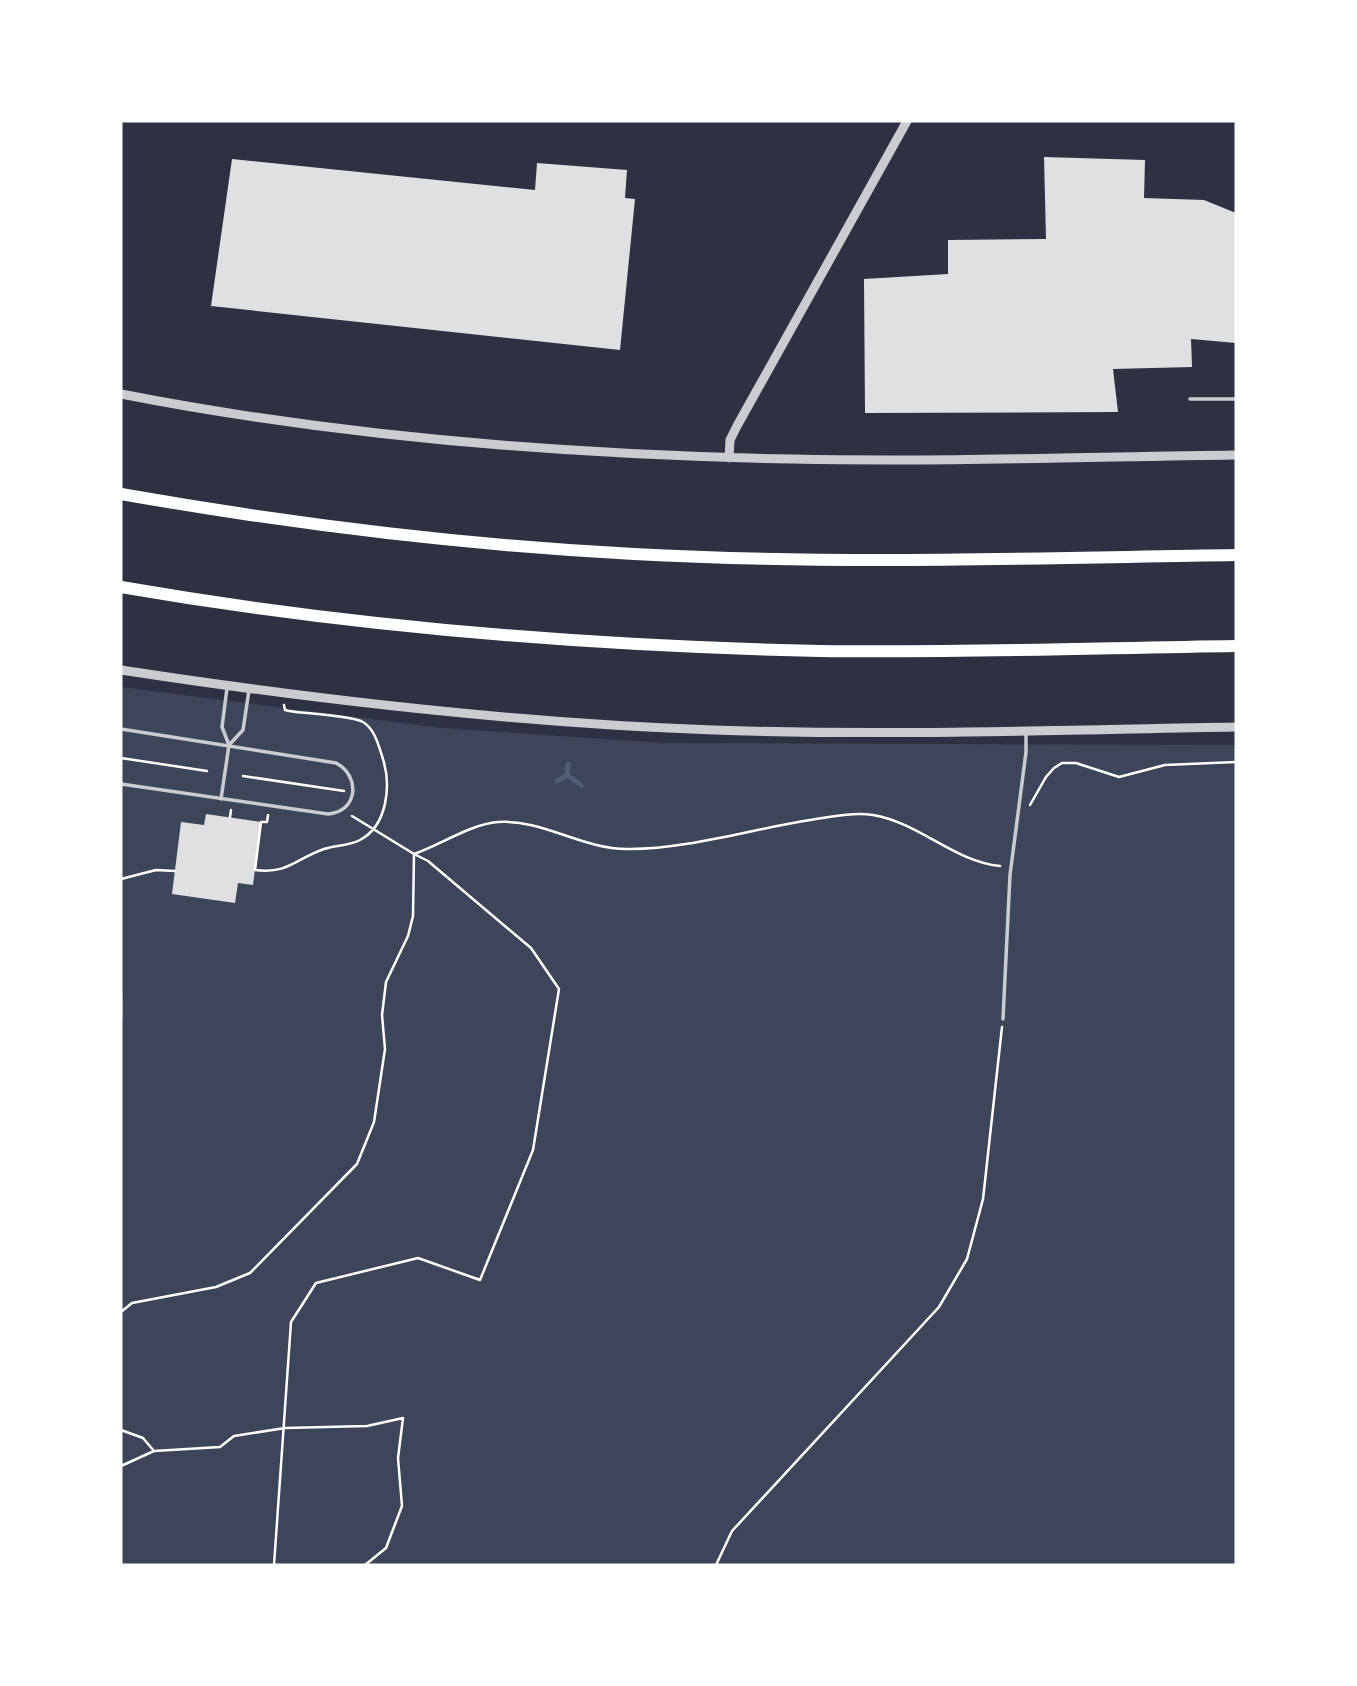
<svg xmlns="http://www.w3.org/2000/svg" width="1357" height="1686" font-family="Poppins,sans-serif">
<style>
.green{fill:#3c4559}
.lines{fill:none;stroke-linecap:round;stroke-linejoin:round}
.stream{stroke:#4f5d75;stroke-width:5}
.building{fill:#e0e0e3}
.path{stroke:#fff;stroke-width:2.5}
.service{stroke:#caccd0;stroke-width:3.5}
.tertiary{stroke:#caccd0;stroke-width:9}
.motorway{stroke:#fff;stroke-width:12}
</style>
<rect width="100%" height="100%" fill="#2d3142"/>
<path class="green" d="M121,687L442,728L664,743L1236,745V1565H121Z"/>
<g class="lines">
<path class="stream" d="M567,775L568,764
M557,781L567,775L581,785"/>
</g>
<path class="building" d="M1044,157L1145,160L1144,198L1204,200L1236,213V343L1191,339L1192,367L1113,369L1118,412L865,413L864,279L948,274V240L1046,239Z
M232,159L535,190L537,163L627,170L625,198L635,199L620,350L211,306Z
M206,814L261,822L253,885L238,883L235,903L172,894L181,822L204,825Z"/>
<g class="lines">
<path class="path" d="M121,758L207,771
M243,776L344,791
M1030,805L1046,777L1054,768L1062,763H1076L1119,777L1165,765L1236,762
M268,815L267,822H261L255,870C289,874 295,859 324,849C336,845 349,846 360,840C388,825 391,785 383,759C379,747 375,729 363,722C349,715 307,714 289,711L285,710L284,705
M352,816L414,854C440,845 471,824 498,822C542,819 582,849 627,849C683,850 753,829 810,820C830,817 852,812 873,815C920,823 953,861 1000,866
M230,817L231,810
M121,879L156,870L175,871
M121,996V1018
M121,1312L132,1303L216,1287L250,1273L357,1164L374,1122L385,1049L382,1015L386,982L408,936L413,916L414,854L428,861L531,948L559,989L533,1150L480,1280L418,1258L316,1283L291,1322L274,1565
M121,1430L143,1438L154,1451
M121,1466L154,1451L220,1447L234,1436L285,1428L367,1426L403,1418L398,1458L402,1506L386,1548L365,1565
M716,1565L732,1531L939,1307L967,1259L983,1199L1002,1027"/>
<path class="service" d="M1190,399H1236
M121,729L336,763C361,776 358,812 328,814L121,784
M229,745L243,730L249,690
M221,799L229,745L222,727L227,688
M1003,1019L1010,875L1026,752V732"/>
<path class="tertiary" d="M121,394C341,437 567,455 792,459C940,462 1088,457 1236,455
M729,458L730,440L737,426L907,121
M121,670C317,700 514,723 713,730C887,736 1062,730 1236,727"/>
<path class="motorway" d="M121,494C291,524 462,545 634,554C835,565 1036,558 1236,555
M121,587C352,627 586,646 820,651C959,653 1098,648 1236,646"/>
</g>
<rect width="1357" height="1686" fill="none" stroke="#ffffff" stroke-width="245"/>
</svg>
